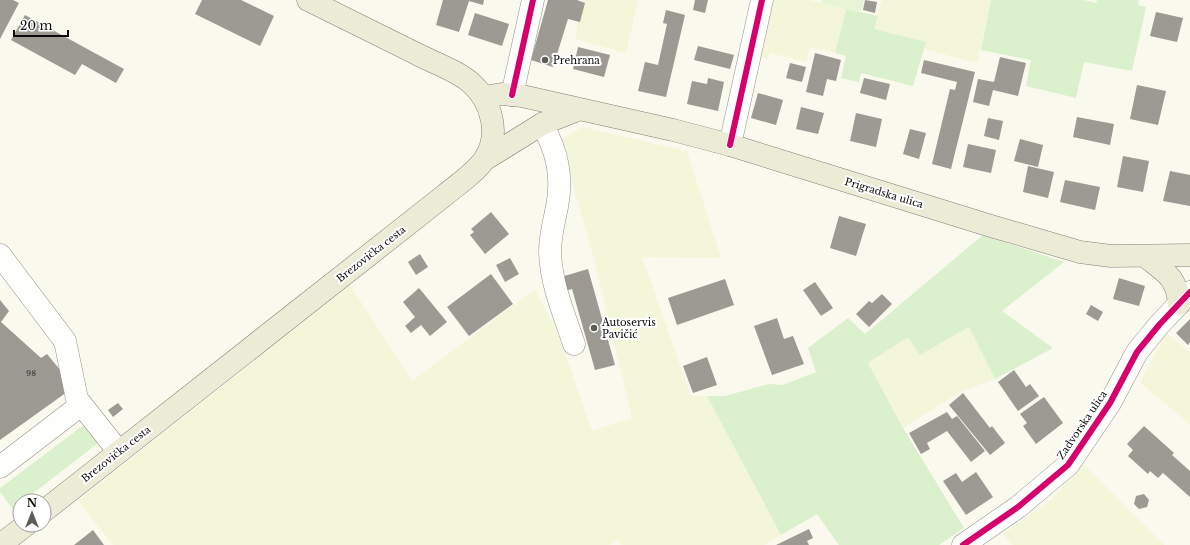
<svg xmlns="http://www.w3.org/2000/svg" width="1190" height="545" font-family="'Libre Baskerville',serif">
<style>
.farmland{fill:#f4f6d9}
.green{fill:#dbf0cc}
.pitch{fill:#e7f4d6}
.building{fill:#9c9a93}
.lines{fill:none;stroke-linecap:round;stroke-linejoin:round}
.minor-casing{stroke:#92928c;stroke-width:23}
.major-casing{stroke:#7f7f7a;stroke-width:23}
.minor{stroke:#fefefc;stroke-width:22}
.major{stroke:#ebebd6;stroke-width:22}
.cycleway-casing{stroke:#fff;stroke-width:8}
.cycleway{stroke:#d6006c;stroke-width:6}
.poi-dot{fill:#5e5e59;stroke:#fff;stroke-width:1.5}
.labels{text-anchor:middle;dominant-baseline:central;stroke-width:4;stroke-linejoin:round;paint-order:stroke}
.number-label{font-size:8px;fill:#2e2e2c}
.poi-label{font-size:10px;fill:#0a0a0a;stroke:#fff;text-anchor:start}
.street-label{font-size:10px;fill:#0a0a0a;stroke:#fff}
</style>
<rect width="100%" height="100%" fill="#f9f9ed"/>
<path class="farmland" d="M582,0H638L626,53L575,39Z
M766,0H809L846,9L835,53L810,47L806,62L770,53L768,59L752,55Z
M882,0H991L977,63L924,49L925,43L874,29Z
M583,127L687,151L721,258L642,257L691,396H707L781,535L764,545H622L618,540L610,545H113L78,501L350,285L412,381L535,289L559,336L592,431L632,418L592,251L560,140Z
M969,327L995,379L960,392L903,428L868,363L908,337L920,355Z
M1166,333L1190,352V425L1140,382Z
M1083,464L1164,545H1013L1003,534L1051,500Z"/>
<path class="green" d="M991,0H1084L1096,3L1097,0H1139L1138,5L1146,7L1132,71L1084,62L1076,98L1026,86L1031,60L981,50Z
M846,9L878,16L874,29L926,42L913,86L861,73L859,82L841,78L846,56L835,53Z
M983,235L1064,262L1002,311L1053,348L995,379L969,327L920,355L908,337L868,363L903,428L964,528L939,545H839L817,514L781,535L707,396H725L769,384L783,385L816,372L808,348L848,318L865,334Z
M85,424L98,440L97,444L23,501H20V504L13,509L0,492V488Z"/>
<path class="pitch" d="M822,0H864L860,13L821,3Z"/>
<path class="building" d="M0,0H13L19,3L0,39Z
M202,0H241L274,16L260,46L195,14Z
M443,0H484L483,5L469,1L459,32L436,25Z
M548,0H577L585,3L580,22L568,19L553,67L531,60Z
M695,0H708L705,13L693,10Z
M865,0L877,2L875,13L863,10Z
M666,10L685,15L666,97L638,91L645,62L658,65L667,24L663,23Z
M1156,12L1183,18L1177,42L1150,36Z
M475,13L509,24L502,46L468,35Z
M25,15L124,69L116,83L82,64L75,75L11,40Z
M698,46L734,55L730,69L694,60Z
M578,47L610,55L604,77L573,69Z
M815,53L841,60L836,81L827,79L823,96L806,92Z
M1000,57L1026,63L1018,96L993,90L989,106L973,102L978,79L994,82Z
M924,60L975,72L951,169L932,164L950,89L955,90L957,82L921,73Z
M790,63L806,67L802,82L786,78Z
M708,78L724,82L718,111L687,104L692,81L707,84Z
M864,78L890,84L886,100L860,93Z
M1137,85L1166,91L1158,125L1130,119Z
M758,93L783,100L776,125L751,118Z
M801,107L824,113L818,134L796,129Z
M856,113L882,119L876,147L850,141Z
M1077,117L1114,124L1110,145L1073,137Z
M988,118L1003,121L999,140L984,136Z
M910,129L926,133L919,159L903,154Z
M1020,139L1043,145L1038,167L1014,161Z
M968,144L996,150L991,173L963,167Z
M1123,156L1149,161L1143,192L1117,187Z
M1028,166L1054,172L1048,198L1023,192Z
M1170,171L1190,175V206L1163,201Z
M1065,180L1100,187L1095,210L1060,202Z
M491,212L509,234L485,254L470,235L474,232L471,229Z
M839,216L866,224L856,256L830,248Z
M420,254L428,267L416,275L408,262Z
M510,258L519,274L505,282L496,265Z
M588,269L615,365L595,370L572,289L565,291L561,277Z
M491,274L513,304L469,336L447,307Z
M1119,278L1145,286L1139,306L1113,299Z
M725,279L734,305L677,325L668,298Z
M815,282L833,308L821,316L803,290Z
M419,288L447,322L430,336L421,325L411,333L405,326L415,317L403,302Z
M882,294L892,304L869,327L856,314L869,301L872,303Z
M0,300L9,311L1,322L41,358L47,354L74,387L0,440Z
M1091,305L1103,312L1098,321L1086,314Z
M777,318L784,339L793,336L804,364L772,375L754,326Z
M1190,319V342L1188,345L1176,333Z
M707,357L717,385L693,393L683,366Z
M1014,370L1026,387L1030,384L1039,396L1018,411L998,382Z
M963,393L990,428L992,426L1005,443L990,455L949,405Z
M1044,397L1063,423L1036,444L1023,426L1027,423L1020,414Z
M118,403L123,409L113,417L108,410Z
M947,412L952,419L957,416L985,451L971,462L947,431L927,443L930,449L921,454L909,433Z
M1144,426L1174,453L1172,455L1190,471V497L1163,473L1158,478L1150,471L1148,474L1128,456L1133,450L1127,444Z
M976,472L993,497L966,515L943,481L956,473L962,482Z
M1144,494L1149,500L1147,507L1139,509L1134,504L1136,496Z
M809,529L813,538L807,541L809,545H776Z
M93,530L104,545H74Z"/>
<g class="lines">
<defs>
<path id="minor" d="M512,95L533,0
M542,124C557,151 563,176 557,207C554,222 550,236 550,252C551,284 564,314 574,344
M730,145L762,0
M0,255L65,341L77,399L119,452
M0,467L81,405
M963,545L1018,507L1068,465L1110,403L1137,352L1159,325L1190,292"/>
<path id="major" d="M483,97L502,94L522,96L673,130L730,145L991,226L1080,252L1111,256L1190,255
M484,160L542,124L580,109
M1146,257C1165,272 1177,277 1179,304
M44,511L445,195C458,184 474,174 484,160C501,135 492,102 471,83C456,70 434,63 417,54C381,36 344,18 308,0
M0,545L26,525"/>
</defs>
<use href="#minor" class="minor-casing"/>
<use href="#major" class="major-casing"/>
<use href="#minor" class="minor"/>
<use href="#major" class="major"/>
<defs>
<path id="cycleway" d="M512,95L533,0
M730,145L762,0
M963,545L1018,507L1068,465L1110,403L1137,352L1159,325L1190,292"/>
</defs>
<use href="#cycleway" class="cycleway-casing"/>
<use href="#cycleway" class="cycleway"/>
</g>
<g class="poi-dot">
<circle cx="545" cy="60" r="4"/>
<circle cx="594" cy="328" r="4"/>
</g>
<g class="labels">
<g class="number-label">
<text x="31" y="373">98</text>
</g>
<g class="poi-label">
<text x="553" y="60">Prehrana</text>
<text x="602" y="322">Autoservis<tspan x="602" dy="12">Pavičić</tspan></text>
</g>
<g class="street-label">
<text transform="translate(884 193) rotate(17)">Prigradska ulica</text>
<text transform="translate(371 254) rotate(-38)">Brezovička cesta</text>
<text transform="translate(1082 425) rotate(-56)">Zadvorska ulica</text>
<text transform="translate(116 454) rotate(-38)">Brezovička cesta</text>
</g>
</g>
<g transform="translate(32 513)"><circle r="19" fill="#ffffff" stroke="#9d9d9d"/>
<path d="M0-3L7 15L0 10L-7 15Z" fill="#5e5e59"/>
<text y="-6" font-size="11" font-weight="bold" text-anchor="middle" fill="#0a0a0a">N</text>
</g>
<path d="M14 30v6h54v-6" fill="none" stroke="#0a0a0a" stroke-width="2"/>
<text x="20" y="30" font-size="12" fill="#0a0a0a" stroke="#ffffff" stroke-width="3" paint-order="stroke">20 m</text>
</svg>
